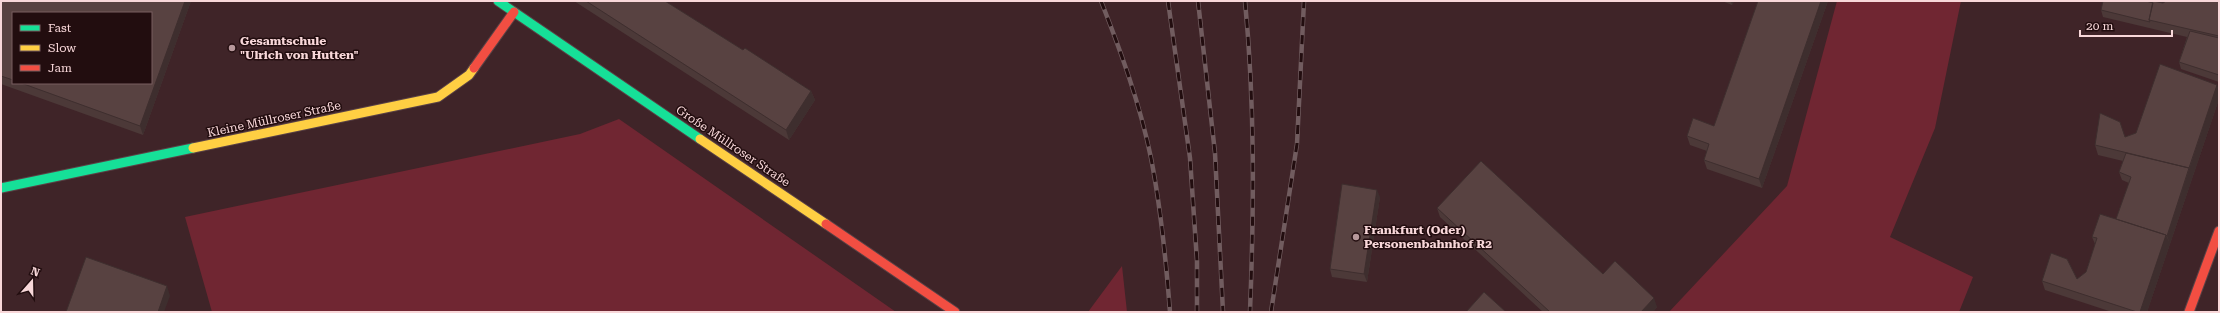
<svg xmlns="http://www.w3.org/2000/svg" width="2220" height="313" font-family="'Roboto Serif',serif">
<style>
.green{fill:#702632}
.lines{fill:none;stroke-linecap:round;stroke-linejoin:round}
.fast-casing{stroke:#5a4246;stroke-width:11}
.slow-casing{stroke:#5a4246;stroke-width:11}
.jam-casing{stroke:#5a4246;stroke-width:11}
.fast{stroke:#16e098;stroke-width:9}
.slow{stroke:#ffcf43;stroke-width:9}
.jam{stroke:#f24e42;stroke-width:9}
.rail-casing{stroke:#715c5f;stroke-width:4.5}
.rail{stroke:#220d0f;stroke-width:3;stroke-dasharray:9;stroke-linecap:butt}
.wall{fill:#4c3938;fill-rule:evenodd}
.shaded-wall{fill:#3e2e2e}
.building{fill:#584241;stroke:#3e2e2e}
.poi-dot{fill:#b7989b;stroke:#220d0f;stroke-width:1.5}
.labels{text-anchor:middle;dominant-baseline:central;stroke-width:3;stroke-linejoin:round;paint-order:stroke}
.poi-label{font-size:12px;font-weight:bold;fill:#f8d7d9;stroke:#220d0f;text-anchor:start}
.street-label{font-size:12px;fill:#f8d7d9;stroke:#220d0f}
</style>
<rect width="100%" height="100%" fill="#3f2428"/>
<path class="green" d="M1837,1H1961L1935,128L1890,237L1973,277L1959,312H1669L1787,186Z
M619,119L896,312H212L185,217L580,134Z
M1122,266L1127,312H1088Z"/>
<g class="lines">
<defs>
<path id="fast" d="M498,1L700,139
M1,188L193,148"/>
<path id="slow" d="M700,139L826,224
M193,148L438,97L469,75L474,68"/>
<path id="jam" d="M474,68L514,12
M826,224L955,312
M2189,312L2219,231"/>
</defs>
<use href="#fast" class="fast-casing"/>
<use href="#slow" class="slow-casing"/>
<use href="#jam" class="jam-casing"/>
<use href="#fast" class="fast"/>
<use href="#slow" class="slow"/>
<use href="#jam" class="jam"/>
<defs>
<path id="rail" d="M1101,1C1121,52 1140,104 1151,158C1161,209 1166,260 1170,312
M1168,1L1190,158L1197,261V312
M1198,1L1215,153L1223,312
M1245,1C1255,105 1254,208 1250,312
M1271,312L1297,144L1304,1"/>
</defs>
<use href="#rail" class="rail-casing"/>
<use href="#rail" class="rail"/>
</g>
<path class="wall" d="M1,1H191L143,135L1,84ZM13,13L151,83H13Z
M574,1H665L743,50L811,91L815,100L789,140Z
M1722,1H1734L1732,5Z
M1758,1H1828L1762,188L1707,169L1704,160L1707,151L1690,145L1687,136L1714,126Z
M2219,1V82L2181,69L2179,62L2187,37L2103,17L2101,10L2153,3H2163Z
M2219,89V99L2147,312H2112L2045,290L2042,281L2077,279L2086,272L2095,244L2092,237L2116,219L2129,183L2122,180L2119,172L2123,161L2098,155L2095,145L2125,137L2136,133Z
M1380,197L1367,282L1332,277L1330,269Z
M1437,208L1603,274L1657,307L1653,312H1543L1440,217Z"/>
<path class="shaded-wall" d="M185,1H191L143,135L140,126Z
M1731,1H1734L1732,5Z
M1821,1H1828L1762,188L1759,179Z
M2217,85L2219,89V99L2170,244L2167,236Z
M811,91L815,100L789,140L786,130Z
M1377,190L1380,197L1367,282L1364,274Z
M2166,235L2170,244L2147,312H2140Z
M167,286L170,296L164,312H158Z
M1654,298L1657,307L1653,312H1641Z"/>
<path class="building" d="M1,1H185L140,126L21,83H151V13H13V80L1,76Z
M586,1H665L743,50L745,48L811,91L786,130Z
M1758,1H1821L1759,179L1704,160L1709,144L1687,136L1693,118L1714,126Z
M2103,1H2146L2153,3L2149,20L2150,22L2101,10Z
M2153,1L2163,3L2166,1H2219V36L2149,20Z
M2190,31L2219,38V75L2179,62Z
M2160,64L2217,85L2189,168L2095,145L2100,113L2120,122L2125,137L2136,133Z
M2126,153L2189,168L2167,236L2166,235L2116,219L2131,177L2119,172Z
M1481,161L1603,274L1615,261L1654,298L1641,312H1550L1437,208Z
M1342,184L1377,190L1364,274L1330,269Z
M2100,214L2166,235L2140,312H2137L2042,281L2051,253L2067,259L2077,279L2086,272L2097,238L2092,237Z
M86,257L167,286L158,312H66Z
M1484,292L1506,312H1466Z"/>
<g class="poi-dot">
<circle cx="232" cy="48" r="4"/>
<circle cx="1356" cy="237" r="4"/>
</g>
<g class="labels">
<g class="poi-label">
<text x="240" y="41">Gesamtschule<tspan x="240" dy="14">"Ulrich von Hutten"</tspan></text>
<text x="1364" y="230">Frankfurt (Oder)<tspan x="1364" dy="14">Personenbahnhof R2</tspan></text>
</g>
<g class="street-label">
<text transform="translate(274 119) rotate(-12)">Kleine Müllroser Straße</text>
<text transform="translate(733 146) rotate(34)">Große Müllroser Straße</text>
</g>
</g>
<rect width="2220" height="313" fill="none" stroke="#f8d7d9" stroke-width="4"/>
<rect x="12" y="12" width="140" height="72" fill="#220d0f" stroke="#785e60"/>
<rect x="20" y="25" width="20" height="6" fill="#16e098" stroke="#785e60"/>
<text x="48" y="32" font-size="12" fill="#f8d7d9">Fast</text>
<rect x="20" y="45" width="20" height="6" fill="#ffcf43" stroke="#785e60"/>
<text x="48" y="52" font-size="12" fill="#f8d7d9">Slow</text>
<rect x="20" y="65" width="20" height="6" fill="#f24e42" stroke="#785e60"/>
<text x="48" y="72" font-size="12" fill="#f8d7d9">Jam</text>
<g transform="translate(32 281) rotate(20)" stroke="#220d0f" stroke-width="3" paint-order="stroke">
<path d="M0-3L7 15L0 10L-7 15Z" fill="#f8d7d9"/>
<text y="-6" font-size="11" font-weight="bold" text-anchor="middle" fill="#f8d7d9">N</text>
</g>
<path d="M2080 30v6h92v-6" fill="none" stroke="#f8d7d9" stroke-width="2"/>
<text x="2086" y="30" font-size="12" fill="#f8d7d9" stroke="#220d0f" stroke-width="3" paint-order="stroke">20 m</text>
</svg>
